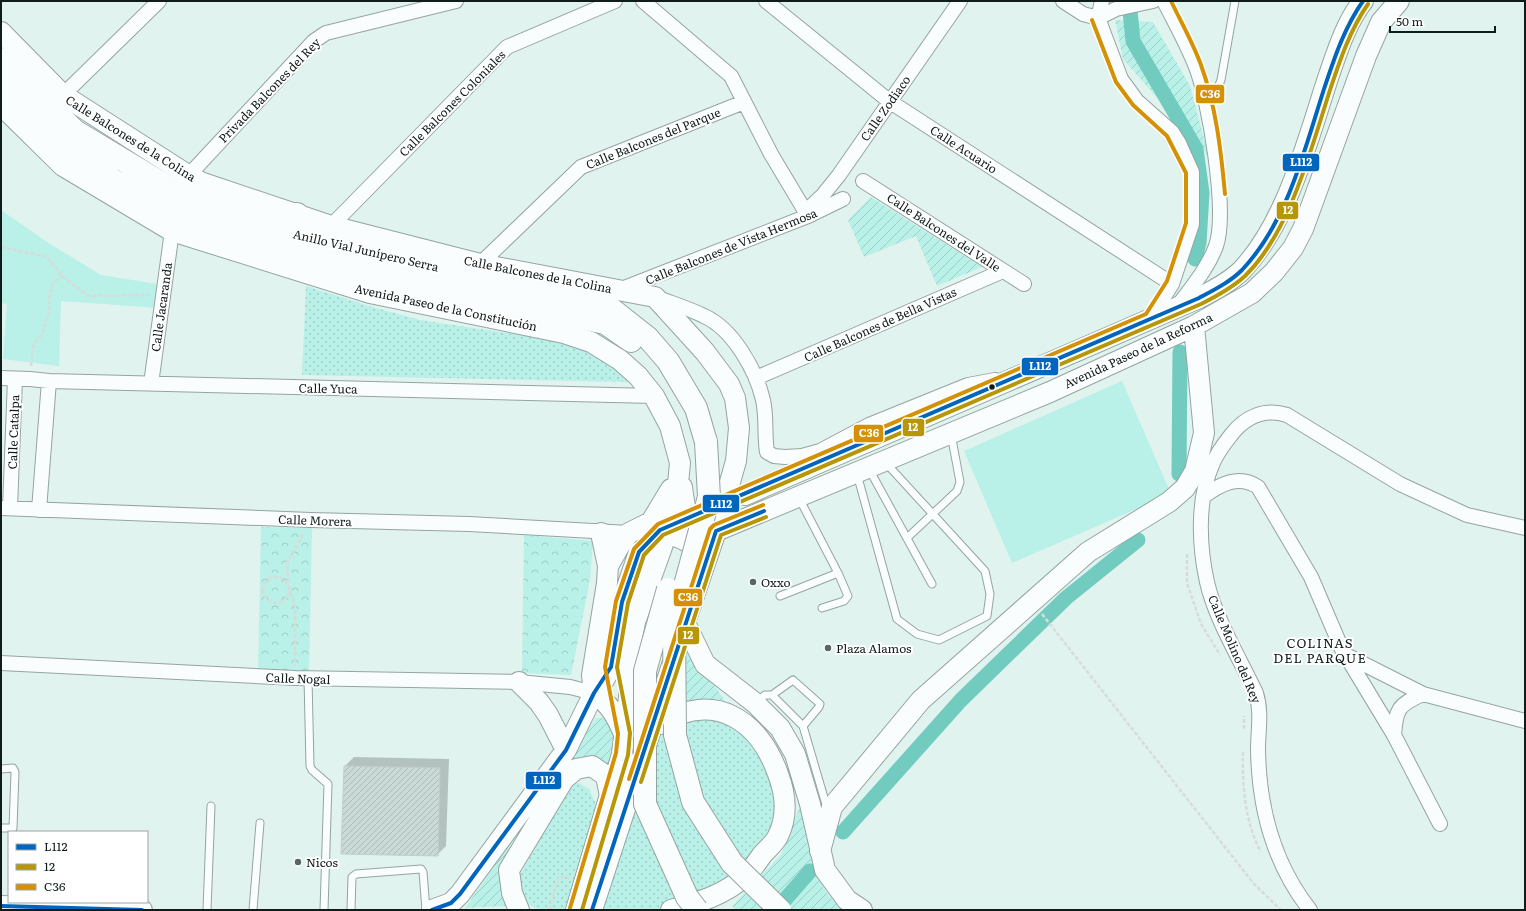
<svg xmlns="http://www.w3.org/2000/svg" width="1526" height="911" font-family="Literata,serif">
<style>
.grass{fill:url(#grass-dots)}
.forest{fill:url(#forest-crowns)}
.garden{fill:url(#garden-furrows)}
.pitch{fill:#b9f0e7}
.shadow{fill:#0003}
.lines{fill:none;stroke-linecap:round;stroke-linejoin:round}
.canal{stroke:#71cbbf;stroke-width:15}
.building{fill:url(#building-hatch);stroke:#c0cfcc}
.lane-casing{stroke:#95a4a1;stroke-width:9}
.street-casing{stroke:#95a4a1;stroke-width:16}
.secondary-casing{stroke:#95a4a1;stroke-width:22}
.highway-casing{stroke:#95a4a1;stroke-width:24}
.path{stroke:#d7dcdb;stroke-width:2.5;stroke-dasharray:4 2;stroke-linecap:butt}
.lane{stroke:#fafdfd;stroke-width:7}
.street{stroke:#fafdfd;stroke-width:14}
.secondary{stroke:#fafdfd;stroke-width:20}
.highway{stroke:#fafdfd;stroke-width:22}
.highway-bridge-casing{stroke:#95a4a1;stroke-width:24;stroke-linecap:butt}
.highway-bridge{stroke:#fafdfd;stroke-width:22}
.bus-1-casing{stroke:#fff;stroke-width:7}
.bus-2-casing{stroke:#fff;stroke-width:7}
.bus-3-casing{stroke:#fff;stroke-width:7}
.bus-1{stroke:#0065bd;stroke-width:4}
.bus-2{stroke:#b79708;stroke-width:4}
.bus-3{stroke:#d49104;stroke-width:4}
.bus-dot{fill:#0f1c1a;stroke:#fff;stroke-width:1.5}
.poi-dot{fill:#586765;stroke:#fff;stroke-width:1.5}
.labels{text-anchor:middle;dominant-baseline:central;stroke-width:4;stroke-linejoin:round;paint-order:stroke}
.street-label{font-size:12px;fill:#0f1c1a;stroke:#fff}
.poi-label{font-size:12px;fill:#0f1c1a;stroke:#fff;text-anchor:start}
.neighbourhood-label{font-size:13px;letter-spacing:1px;fill:#0f1c1a;stroke:#fff}
.line-badge{stroke:#fff;stroke-width:1.5}
.badge-label{font-size:11px;text-anchor:middle;font-weight:bold;fill:#fff}
</style>
<defs>
<pattern id="grass-dots" width="8" height="8" patternUnits="userSpaceOnUse"><rect width="8" height="8" fill="#b9f0e7"/><path d="M2 2h.1M6 6h.1" fill="none" stroke="#9ecdc6" stroke-width="1.8" stroke-linecap="round"/></pattern>
<pattern id="forest-crowns" width="20" height="18" patternUnits="userSpaceOnUse"><rect width="20" height="18" fill="#b9f0e7"/><path d="M2 6a3 3 0 1 1 6 0M12 15a3 3 0 1 1 6 0" fill="none" stroke="#9ecdc6"/></pattern>
<pattern id="garden-furrows" width="10" height="10" patternUnits="userSpaceOnUse"><rect width="10" height="10" fill="#b9f0e7"/><path d="M-1 1l2-2M0 10L10 0M9 11l2-2" fill="none" stroke="#9ecdc6"/></pattern>
<pattern id="building-hatch" width="6" height="6" patternUnits="userSpaceOnUse"><rect width="6" height="6" fill="#cadad7"/><path d="M-1 1l2-2M0 6l6-6M5 7l2-2" fill="none" stroke="#acbab8"/></pattern>
</defs>
<rect width="100%" height="100%" fill="#e0f3ef"/>
<path class="grass" d="M306,286L369,306L420,320L566,342L594,353L631,382L302,375Z
M690,710L756,733L785,811L745,876L671,910H592L652,729Z
M579,783L589,789L597,806L572,891L564,910C534,910 531,911 514,886L566,792L574,784Z"/>
<path class="forest" d="M261,527L312,528L309,673L258,672Z
M524,535L593,541L590,580L571,675L522,673Z"/>
<path class="garden" d="M1115,20L1153,22L1190,86L1209,157L1123,59Z
M871,197L982,267L937,286L916,236L864,257L848,220Z
M687,645L727,704L661,717Z
M596,718H611L618,737L612,771L575,765L506,865L508,906L465,908Z
M800,806C808,841 812,889 845,910H737L732,906L781,855Z"/>
<path class="pitch" d="M1,210L47,242L101,275L163,285L159,308L61,301L59,366L3,359L7,304L1,303Z
M1122,381L1171,494L1012,563L964,451Z"/>
<path class="shadow" d="M354,757L449,759L446,846L437,855L345,766Z"/>
<g class="lines">
<path class="canal" d="M1129,1L1133,41L1196,149L1202,193L1199,243L1195,259
M1179,474L1180,352
M843,832L961,700L1066,598L1138,540
M776,910L810,871"/>
</g>
<path class="building" d="M344,766L440,768L438,856L341,854Z"/>
<g class="lines">
<defs>
<path id="lane" d="M1209,109L1221,80L1235,1
M869,469L932,584
M857,474L897,619L917,634L939,640L987,616L990,594L985,571L885,462
M907,538L957,491L960,482L951,434
M780,596L838,573L799,498
M822,608L844,601L848,596L838,573
M308,678L310,766L312,770L328,784L324,910
M772,695L793,680L820,704L819,707L803,726
M756,702L765,695H772L803,726L827,808
M1,769L13,768L15,772L13,828H1
M207,910L211,806
M253,910L260,823
M351,910L352,877L356,874L421,869L423,872L426,910"/>
<path id="street" d="M643,1L731,76L771,154L808,216
M766,1L889,101L1172,284
M1063,1L1083,14L1098,18L1116,9L1153,1
M1164,1C1175,23 1187,44 1196,67C1209,100 1228,212 1216,246C1208,268 1191,288 1177,307
M1098,18L1121,79L1137,101L1172,132L1179,143L1192,172V224L1172,284L1150,319
M1098,18L1102,1
M63,95L159,1
M188,176L314,41L326,33L456,1
M863,181L1024,284
M806,211L823,195L839,175L960,1
M331,226L507,47L615,1
M480,264L581,167L744,102
M619,290L808,216L843,199
M658,298C674,304 690,309 704,316C733,329 756,370 763,400C767,417 764,434 767,452L774,456L785,457L802,456L820,451L869,425L968,385L995,380
M1,378L30,379L49,381L654,396
M756,378L1003,271
M151,384L172,231
M1203,497C1220,484 1239,474 1258,487L1311,577L1344,654L1423,694L1525,721
M1,508L311,520L469,524L629,533
M10,508L15,379
M39,510L49,381
M1345,654L1394,735L1440,824
M1,663L295,678L519,682L570,687L594,693
M1394,735C1396,709 1398,705 1423,694
M1310,910C1273,863 1259,809 1258,750C1258,730 1262,712 1256,693C1240,659 1215,618 1207,582C1199,546 1197,500 1212,465C1216,454 1224,444 1231,435C1245,417 1264,408 1287,415L1400,484L1467,515L1525,528"/>
<path id="secondary" d="M1,32L63,95L197,181L331,226L480,264L655,297L705,352L729,384L735,398L739,428L736,461L716,531L681,634
M1,105L63,166L172,231L370,293L564,333L591,342L620,360L638,376L654,396L670,426L680,463L677,494L662,547L635,622L630,648L629,697L622,754L576,910
M682,487C685,513 687,529 716,531L1050,392L1194,326L1252,293L1274,272L1293,248L1303,229L1366,56L1381,22L1399,1
M745,495L1199,298C1214,290 1230,282 1242,270C1288,221 1308,138 1329,75C1338,49 1346,23 1363,1
M601,533L608,566
M653,534C667,534 685,536 694,548L691,564
M685,623L705,664L755,703L780,728L795,754L810,804L825,870L847,900L862,910
M519,682L539,702L548,715L566,750
M660,724C714,690 759,720 778,774C786,795 788,816 778,836C775,843 767,849 762,855C757,862 752,870 745,876C725,895 697,903 671,910
M624,734C617,717 609,703 594,693L592,675L607,583L608,566L620,545L629,533L651,522L671,489
M820,851L832,807L921,700L1088,552L1169,502L1185,488L1195,471L1204,433L1194,326
M1,906L142,910
M432,910L451,903L460,894L566,750L594,693L604,680L611,667L622,602L639,552
M519,910L512,893L509,870L564,779L576,769L592,766L606,776L610,796
M592,910L672,665"/>
<path id="highway" d="M1,59L75,131L188,199L257,223L299,236L605,304L648,338L668,361L696,408L706,442
M1,84L60,142L113,180L202,224L304,259L605,323L631,341
M197,181L257,223L297,214"/>
</defs>
<use href="#lane" class="lane-casing"/>
<use href="#street" class="street-casing"/>
<use href="#secondary" class="secondary-casing"/>
<use href="#highway" class="highway-casing"/>
<path class="path" d="M1,247L47,257L63,277L89,296L151,295
M31,366L33,346L42,334L49,313V298L53,282L63,277
M1187,554V583L1201,624L1220,655
M263 590a13 13 0 1 1 26 0a13 13 0 1 1-26 0Z
M288,582L287,563L303,534
M289,587L295,607V666
M1042,614L1254,884L1281,910
M1244,729V716
M1243,752C1242,785 1245,823 1261,852
M549,910L559,877L569,878"/>
<use href="#lane" class="lane"/>
<use href="#street" class="street"/>
<use href="#secondary" class="secondary"/>
<use href="#highway" class="highway"/>
<defs>
<path id="highway-bridge" d="M706,442L709,497L674,626L675,735L693,802L732,863L780,910
M668,589L645,671V804L687,897L697,910"/>
</defs>
<use href="#highway-bridge" class="highway-bridge-casing"/>
<use href="#highway-bridge" class="highway-bridge"/>
<defs>
<path id="bus-1" d="M1,906L142,910
M432,910L451,903L460,894L566,750L594,693L611,667L622,602L639,552L660,530L1199,298C1214,290 1230,282 1242,270C1288,221 1304,151 1324,89C1334,59 1344,28 1363,1
M592,910L716,531L764,511"/>
<path id="bus-2" d="M641,782L721,535L766,517
M582,910L628,755L630,733L617,667L628,603L644,555L663,535L1201,304C1217,296 1232,288 1245,276C1290,232 1311,149 1330,90C1340,60 1350,30 1368,4"/>
<path id="bus-3" d="M1171,1C1181,22 1193,43 1201,65C1216,106 1221,151 1225,194
M629,779L710,529L714,525L763,505
M570,908L616,753L618,734L605,667L616,601L634,549L658,524L1146,314L1167,281L1186,223V173L1167,136L1133,105L1116,82L1092,20"/>
</defs>
<use href="#bus-1" class="bus-1-casing"/>
<use href="#bus-2" class="bus-2-casing"/>
<use href="#bus-3" class="bus-3-casing"/>
<use href="#bus-1" class="bus-1"/>
<use href="#bus-2" class="bus-2"/>
<use href="#bus-3" class="bus-3"/>
</g>
<circle class="bus-dot" cx="992" cy="387" r="3.5"/>
<g class="poi-dot">
<circle cx="753" cy="582" r="4"/>
<circle cx="828" cy="648" r="4"/>
<circle cx="298" cy="862" r="4"/>
</g>
<g class="labels">
<g class="street-label">
<text transform="translate(269 90) rotate(-46)">Privada Balcones del Rey</text>
<text transform="translate(452 103) rotate(-45)">Calle Balcones Coloniales</text>
<text transform="translate(885 108) rotate(-55)">Calle Zodiaco</text>
<text transform="translate(131 138) rotate(32)">Calle Balcones de la Colina</text>
<text transform="translate(653 138) rotate(-22)">Calle Balcones del Parque</text>
<text transform="translate(964 149) rotate(33)">Calle Acuario</text>
<text transform="translate(944 232) rotate(33)">Calle Balcones del Valle</text>
<text transform="translate(731 246) rotate(-22)">Calle Balcones de Vista Hermosa</text>
<text transform="translate(366 250) rotate(13)">Anillo Vial Junípero Serra</text>
<text transform="translate(538 274) rotate(11)">Calle Balcones de la Colina</text>
<text transform="translate(161 307) rotate(-82)">Calle Jacaranda</text>
<text transform="translate(446 307) rotate(12)">Avenida Paseo de la Constitución</text>
<text transform="translate(880 324) rotate(-24)">Calle Balcones de Bella Vistas</text>
<text transform="translate(1138 350) rotate(-25)">Avenida Paseo de la Reforma</text>
<text transform="translate(328 388) rotate(1)">Calle Yuca</text>
<text transform="translate(13 432) rotate(-88)">Calle Catalpa</text>
<text transform="translate(315 520) rotate(2)">Calle Morera</text>
<text transform="translate(1235 649) rotate(67)">Calle Molino del Rey</text>
<text transform="translate(298 678) rotate(2)">Calle Nogal</text>
</g>
<g class="poi-label">
<text x="761" y="582">Oxxo</text>
<text x="836" y="648">Plaza Alamos</text>
<text x="306" y="862">Nicos</text>
</g>
<g class="neighbourhood-label">
<text x="1320" y="642">COLINAS<tspan x="1320" dy="15">DEL PARQUE</tspan></text>
</g>
</g>
<g class="line-badge">
<rect x="1195" y="84" width="30" height="20" rx="4" fill="#d49104"/>
<rect x="1282" y="153" width="38" height="19" rx="4" fill="#0065bd"/>
<rect x="1276" y="201" width="23" height="19" rx="4" fill="#b79708"/>
<rect x="1021" y="357" width="38" height="19" rx="4" fill="#0065bd"/>
<rect x="902" y="418" width="23" height="19" rx="4" fill="#b79708"/>
<rect x="853" y="424" width="31" height="19" rx="4" fill="#d49104"/>
<rect x="702" y="494" width="38" height="19" rx="4" fill="#0065bd"/>
<rect x="673" y="588" width="30" height="19" rx="4" fill="#d49104"/>
<rect x="677" y="626" width="23" height="19" rx="4" fill="#b79708"/>
<rect x="525" y="771" width="37" height="19" rx="4" fill="#0065bd"/>
</g>
<g class="badge-label">
<text x="1210" y="98">C36</text>
<text x="1301" y="166">L112</text>
<text x="1288" y="214">12</text>
<text x="1040" y="370">L112</text>
<text x="913" y="431">12</text>
<text x="869" y="437">C36</text>
<text x="721" y="508">L112</text>
<text x="688" y="601">C36</text>
<text x="688" y="639">12</text>
<text x="544" y="784">L112</text>
</g>
<rect width="1526" height="911" fill="none" stroke="#0f1c1a" stroke-width="4"/>
<rect x="8" y="831" width="140" height="72" fill="#ffffff" stroke="#9fa4a3"/>
<rect x="16" y="844" width="20" height="6" fill="#0065bd" stroke="#9fa4a3"/>
<text x="44" y="851" font-size="12" fill="#0f1c1a">L112</text>
<rect x="16" y="864" width="20" height="6" fill="#b79708" stroke="#9fa4a3"/>
<text x="44" y="871" font-size="12" fill="#0f1c1a">12</text>
<rect x="16" y="884" width="20" height="6" fill="#d49104" stroke="#9fa4a3"/>
<text x="44" y="891" font-size="12" fill="#0f1c1a">C36</text>
<path d="M1390 26v6h105v-6" fill="none" stroke="#0f1c1a" stroke-width="2"/>
<text x="1396" y="26" font-size="12" fill="#0f1c1a" stroke="#ffffff" stroke-width="3" paint-order="stroke">50 m</text>
</svg>
